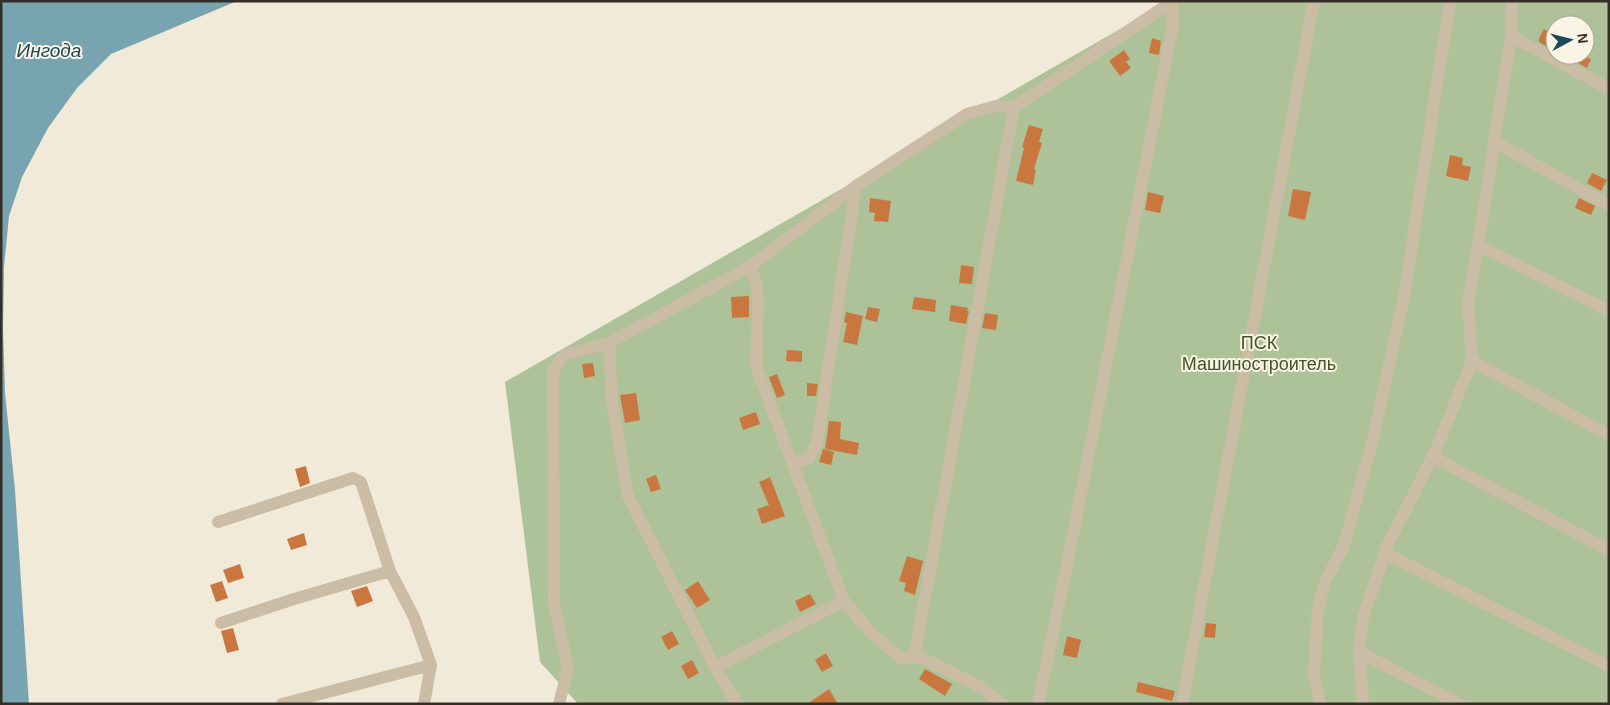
<svg xmlns="http://www.w3.org/2000/svg" width="1610" height="705" font-family="Arial,sans-serif">
<style>
.green{fill:#adc299;fill-rule:evenodd}
.water{fill:#77a4b0}
.building{fill:#ca773f}
.lines{fill:none;stroke-linecap:round;stroke-linejoin:round}
.minor{stroke:#cabca5;stroke-width:12}
.labels{text-anchor:middle;dominant-baseline:central;stroke-width:4;stroke-linejoin:round;paint-order:stroke}
.park-label{font-size:18px;fill:#3e5529;stroke:#faf4e5}
.water-label{font-size:19px;font-style:italic;fill:#1b4a59;stroke:#faf4e5}
</style>
<rect width="100%" height="100%" fill="#f2ead9"/>
<path class="green" d="M1169,1H1609V704H578L540,662L505,382ZM1555,25H1585V55H1555Z"/>
<path class="water" d="M1,1H237L111,54L77,88L48,128L22,177L9,216L4,267L3,329L5,393L15,490L29,704H1Z"/>
<path class="building" d="M1544,29L1555,36L1548,47L1539,42V38Z
M1152,38L1161,41L1159,55L1149,53Z
M1124,50L1130,59L1126,62L1131,68L1120,76L1109,61Z
M1581,55L1591,59L1587,68L1578,63Z
M1029,125L1043,129L1039,142L1042,143L1034,169L1036,170L1033,185L1016,181L1024,148L1022,147Z
M1450,155L1463,158L1462,165L1471,167L1468,181L1446,176Z
M1592,173L1607,180L1601,191L1587,183Z
M1293,189L1311,192L1305,220L1288,216Z
M1148,192L1164,196L1160,213L1145,210Z
M870,198L891,201L888,222L874,221L875,213L869,212Z
M1579,198L1595,206L1591,215L1575,208Z
M961,265L974,267L972,284L959,283Z
M749,296V317L732,318L731,297Z
M914,297L936,300L935,312L912,309Z
M951,305L968,308L967,311H969L966,324L949,321Z
M868,307L880,309L877,322L865,319Z
M846,312L863,316L857,345L843,342L847,323L844,322Z
M985,313L998,315L996,330L982,328Z
M787,350L802,351V362L786,361Z
M593,363L595,376L584,378L582,364Z
M777,374L785,395L777,398L769,377Z
M807,383L818,384L816,396H807Z
M636,393L640,420L625,423L620,395Z
M756,412L760,424L743,430L739,418Z
M829,421L841,422L840,439L859,443L857,455L825,449Z
M823,449L834,452L831,465L819,462Z
M306,466L310,483L300,487L295,469Z
M656,475L661,489L651,492L646,479Z
M770,477L785,516L762,524L757,509L769,505L759,482Z
M304,533L307,545L291,550L287,539Z
M907,556L923,561L915,595L904,591L906,583L899,581Z
M240,564L244,578L228,583L223,570Z
M222,581L228,598L216,602L210,585Z
M698,581L710,600L697,608L685,590Z
M367,586L373,601L357,607L351,591Z
M810,594L816,604L800,612L795,601Z
M1206,623L1216,624L1215,638L1204,637Z
M233,628L239,650L227,653L221,631Z
M672,631L679,644L668,650L661,637Z
M1067,636L1081,640L1077,658L1063,655Z
M826,653L833,666L822,672L815,660Z
M692,660L699,673L688,679L681,666Z
M925,669L952,684L945,696L919,679Z
M1138,682L1175,691L1172,701L1136,692Z
M829,689L838,704H807Z"/>
<g class="lines">
<path class="minor" d="M1512,1L1511,36L1478,245L1609,311
M1511,36L1609,89
M1495,142L1609,205
M609,343L612,399L627,494L715,667L737,704
M1472,361L1609,435
M1433,457L1609,550
M792,463L808,459L817,443L856,186
M218,522L353,478L361,482L390,571L414,617L431,665L424,704
M1385,553L1609,666
M221,623L294,599L390,571
M1359,652L1460,704
M914,658L1014,107
M715,667L844,601
M282,704L431,665
M559,704L568,669L554,603L553,371L564,355L609,343L749,267
M1002,704L981,687L920,657L901,658L872,634L844,601L756,366L758,301L756,281L749,267L856,186L967,114L996,106L1014,107L1173,1
M1038,704L1067,565L1173,24L1172,2
M1182,704L1314,1
M1320,704L1314,674L1318,608L1325,582L1344,545L1373,439L1404,296L1450,1
M1363,704L1359,652L1363,617L1388,544L1436,450L1472,361L1468,304L1478,245"/>
</g>
<g class="labels">
<g class="park-label">
<text x="1259" y="343">ПСК<tspan x="1259" dy="21">Машиностроитель</tspan></text>
</g>
<g class="water-label">
<text x="49" y="50">Ингода</text>
</g>
</g>
<rect width="1610" height="705" fill="none" stroke="#362e26" stroke-width="5"/>
<g transform="translate(1570 40) rotate(83)"><circle r="24" fill="#faf4e5" stroke="#aca599"/>
<path d="M0-4L9 19L0 12L-9 19Z" fill="#1b4a59"/>
<text y="-8" font-size="14" font-weight="bold" text-anchor="middle" fill="#362e26">N</text>
</g>
</svg>
